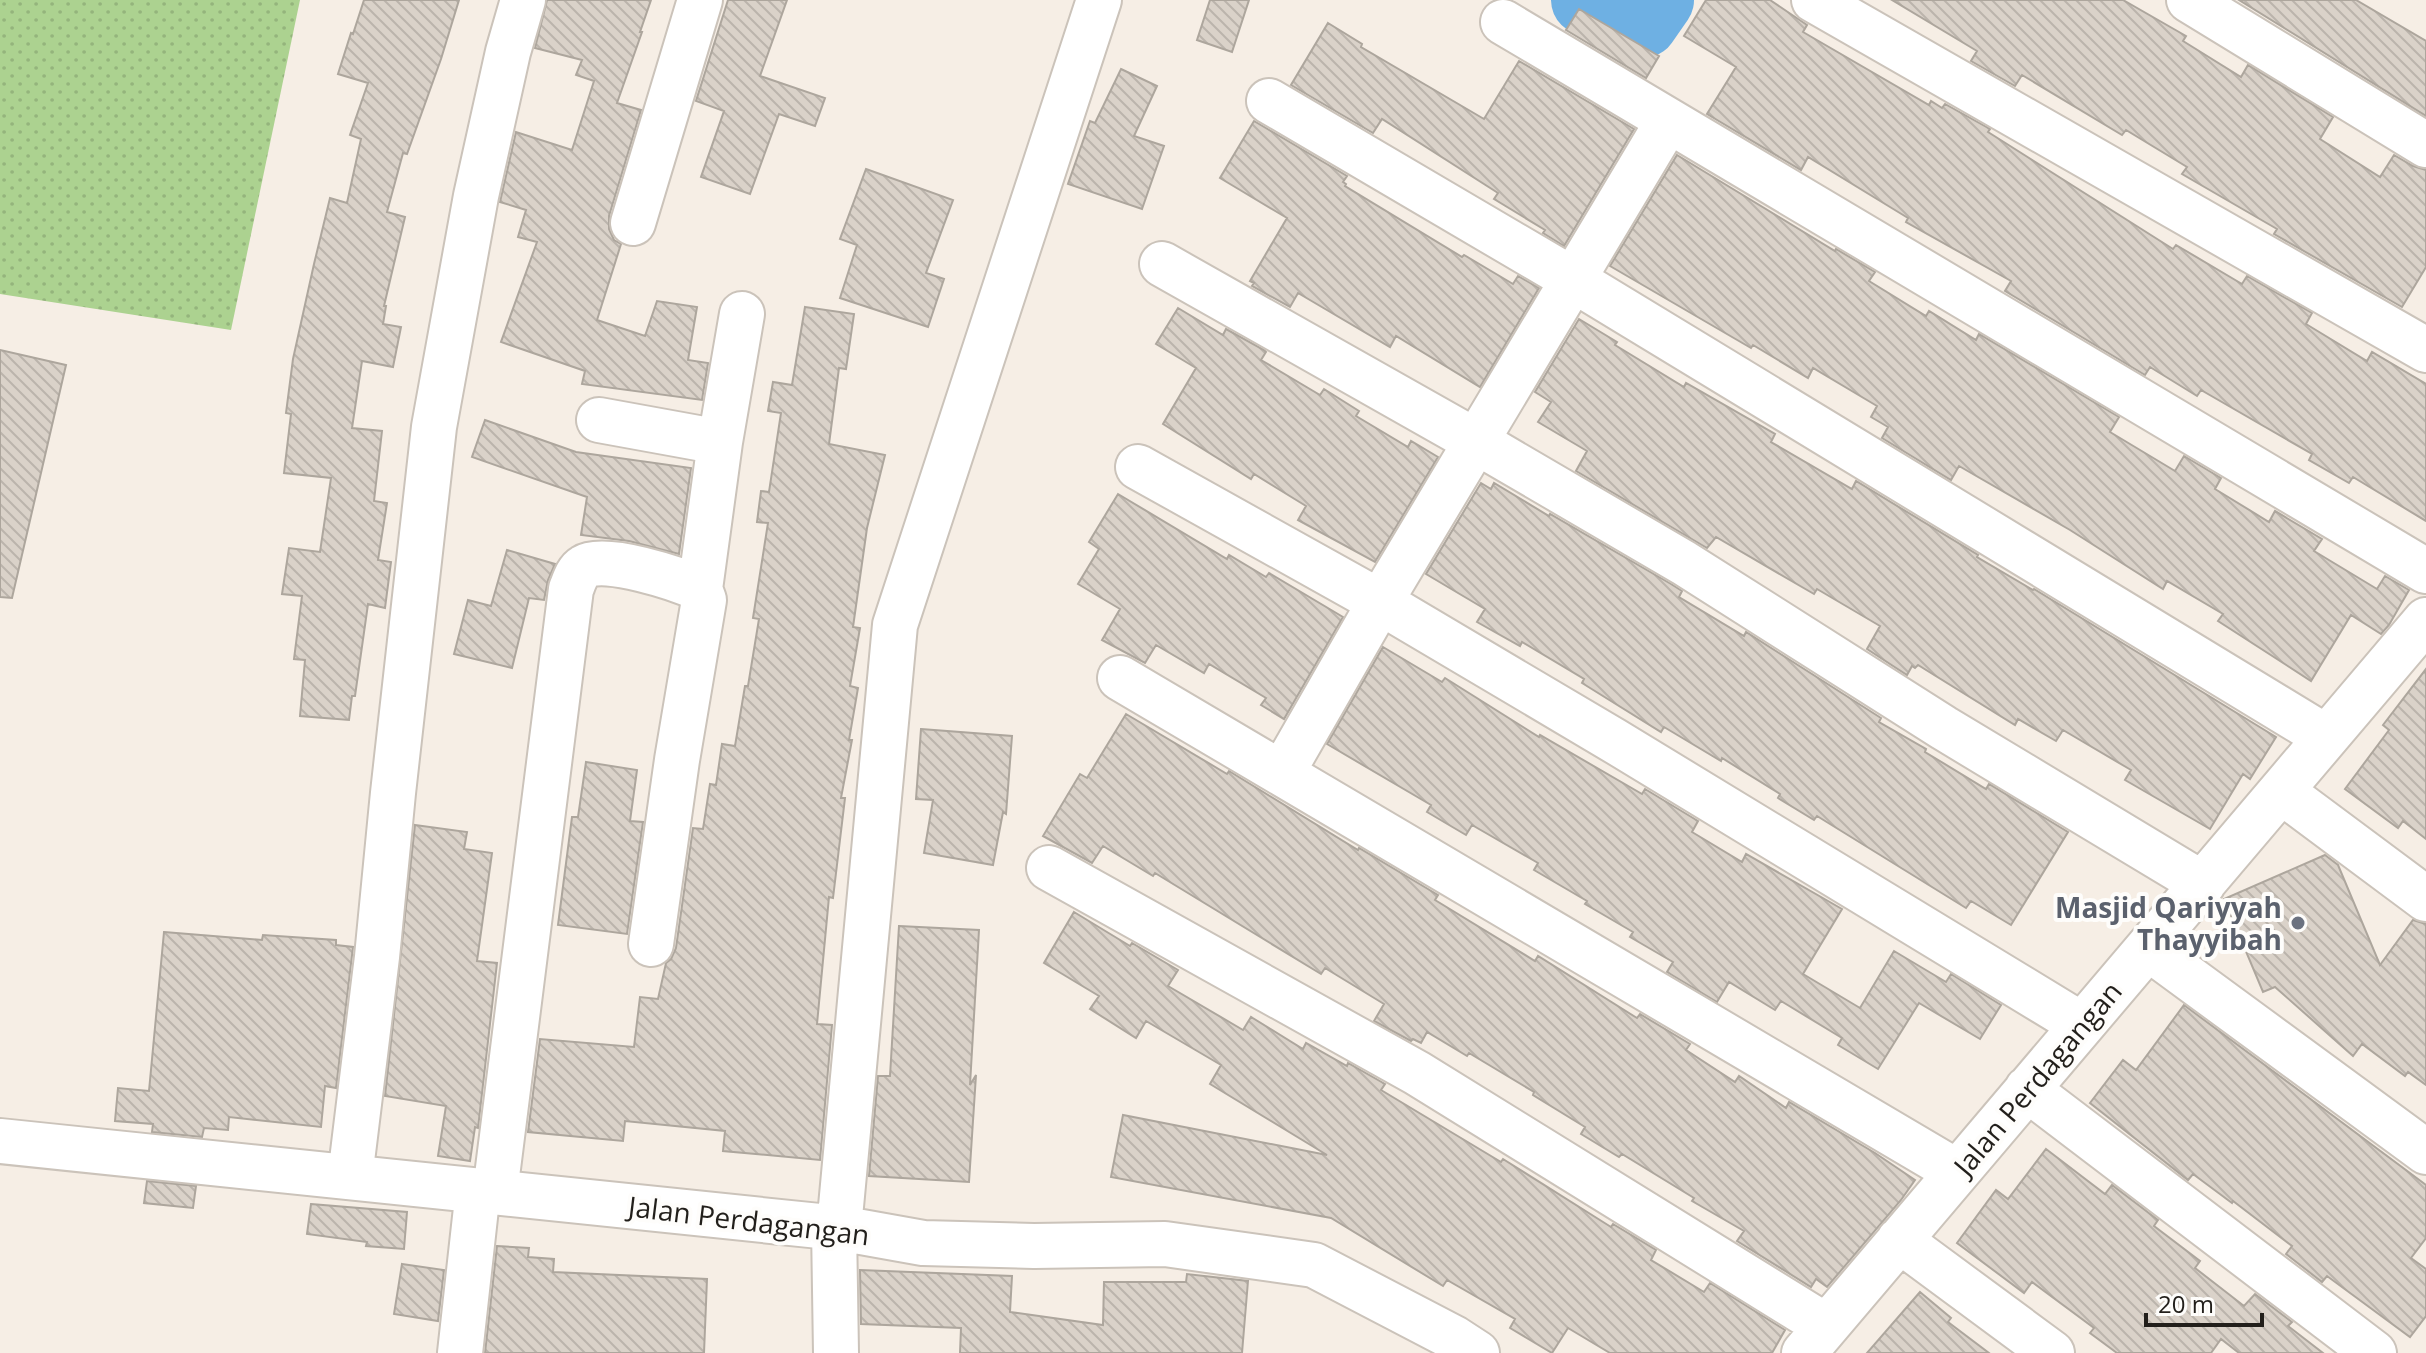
<svg xmlns="http://www.w3.org/2000/svg" width="2426" height="1353" font-family="'Open Sans',sans-serif">
<style>
.grass{fill:url(#grass-dots)}
.lines{fill:none;stroke-linecap:round;stroke-linejoin:round}
.river{stroke:#6eb0e3;stroke-width:70}
.building{fill:url(#building-back-hatch);stroke:#ada69d;stroke-width:2}
.minor-casing{stroke:#cbc3ba;stroke-width:48}
.minor{stroke:#fff;stroke-width:44}
.worship-dot{fill:#6b7280;stroke:#fefdfb;stroke-width:3}
.labels{text-anchor:middle;dominant-baseline:central;stroke-width:8;stroke-linejoin:round;paint-order:stroke}
.worship-label{font-size:28px;font-weight:bold;fill:#5b616d;stroke:#fefdfb;text-anchor:end}
.street-label{font-size:28px;fill:#221f1b;stroke:#fefdfb}
</style>
<defs>
<pattern id="grass-dots" width="8" height="8" patternUnits="userSpaceOnUse" patternTransform="scale(2)"><rect width="8" height="8" fill="#acd290"/><path d="M2 2h.1M6 6h.1" fill="none" stroke="#94b47c" stroke-width="1.8" stroke-linecap="round"/></pattern>
<pattern id="building-back-hatch" width="6" height="6" patternUnits="userSpaceOnUse" patternTransform="scale(2)"><rect width="6" height="6" fill="#dad2c9"/><path d="M-1 5l2 2M0 0l6 6M5-1l2 2" fill="none" stroke="#bbb4ac"/></pattern>
</defs>
<rect width="100%" height="100%" fill="#f6eee5"/>
<path class="grass" d="M0,0H300L231,330L0,294Z"/>
<g class="lines">
<path class="river" d="M1586,0L1643,23L1659,0"/>
</g>
<path class="building" d="M364,0H459L441,59L407,154L403,153L387,212L405,217L384,306H386L383,324L401,327L393,367L362,361L352,428L382,431L374,501L387,503L378,560L391,562L385,608L368,604L355,696H352L349,720L300,716L305,660L294,659L302,596L282,594L289,548L320,552L331,478L284,473L291,414L286,413L293,359L314,264L330,198L347,203L361,139L350,135L368,83L338,74L351,33L353,34Z
M547,0H651L640,32H642L617,103L641,110L609,216V229L614,240L621,244L597,320L645,336L657,301L697,307L688,360L708,363L702,400L582,384L585,371L501,342L537,242L518,237L526,210L500,202L516,132L572,150L594,81L576,75L582,60L535,48Z
M728,0H787L760,76L825,98L815,126L779,114L750,194L701,177L724,111L696,101Z
M1210,0H1249L1232,52L1197,40Z
M1706,0H1770L1807,25L1803,32L1929,105L1931,101L1942,108L1945,104L1990,129L1988,132L2007,144L2173,249L2176,245L2242,284L2247,276L2312,313L2306,324L2367,361L2372,352L2426,384V521L2353,477L2349,483L2309,460L2312,454L2201,390L2197,396L2150,367L2145,375L2005,291L2011,281L1906,222L1908,218L1808,157L1801,170L1707,114L1736,67L1684,36Z
M1892,0H2123L2186,36L2183,41L2241,77L2248,65L2333,117L2320,139L2380,177L2394,155L2413,166L2426,170V267L2402,307L2274,234L2277,229L2182,174L2187,167L2126,130L2122,135L2022,75L2015,86L1971,61L1977,51Z
M2239,0H2356L2426,41V116Z
M1579,9L1659,56L1646,78L1566,30Z
M1328,23L1362,44L1361,47L1484,119L1519,61L1634,129L1564,246L1543,233L1545,230L1494,199L1498,193L1382,119L1373,133L1291,85Z
M1121,69L1157,86L1134,136L1164,146L1142,209L1068,184L1090,121L1095,123Z
M1254,121L1347,176L1343,182L1346,184L1345,186L1462,257L1464,255L1513,284L1518,276L1539,288L1480,387L1396,336L1390,347L1298,293L1290,307L1252,286L1254,283L1250,281L1287,218L1220,178Z
M1677,155L1835,251L1836,249L1875,272L1869,281L1926,316L1929,311L1976,340L1979,334L2119,417L2110,432L2175,471L2184,456L2221,478L2215,489L2269,522L2275,511L2322,539L2314,551L2377,589L2385,576L2409,590L2389,625L2381,634L2351,615L2311,681L2218,621L2223,614L2167,581L2163,589L2070,530L1959,466L1951,480L1882,438L1888,427L1871,417L1877,406L1813,368L1808,378L1753,345L1751,348L1610,266Z
M866,169L953,200L926,273L944,279L928,327L840,298L857,245L840,239Z
M805,307L854,314L846,369L839,368L829,444L885,455L867,528L853,627L860,628L850,686L858,688L849,740H852L841,798H845L833,898L829,897L817,1024L832,1025L820,1160L723,1151L725,1131L625,1121L623,1141L528,1132L540,1039L634,1047L640,997L658,999L666,963L671,959L676,948L693,828L703,829L710,784L716,785L722,744L735,746L745,686H748L759,619L753,618L768,523L757,522L761,491L769,492L781,413L768,411L773,382L792,385Z
M1178,308L1223,335L1226,329L1264,350L1266,352L1261,360L1320,395L1324,389L1359,411L1356,416L1408,447L1411,441L1438,457L1375,562L1298,520L1306,506L1254,474L1251,479L1163,424L1196,368L1156,344Z
M1579,319L1617,342L1615,345L1684,387L1686,383L1775,434L1771,442L1852,489L1856,481L1978,555L1977,557L2033,590L2034,589L2276,737L2250,779L2243,774L2210,829L2125,780L2131,770L2063,730L2056,741L2018,719L2015,725L1918,665L1915,668L1912,666L1907,675L1867,649L1880,626L1817,589L1814,594L1716,537L1707,548L1576,471L1587,451L1538,422L1551,402L1535,392Z
M0,350L66,365L12,598L0,597Z
M485,420L576,452L691,468L679,554L629,541L581,535L587,497L472,457Z
M1481,483L1491,489L1494,483L1549,516L1550,514L1671,584L1682,591L1679,597L1744,636L1746,632L1881,718L1879,722L1926,749L1925,752L1986,789L1989,784L2068,832L2011,925L1971,901L1966,908L1817,816L1814,820L1778,798L1780,794L1722,758L1721,761L1664,727L1661,732L1582,683L1584,679L1522,642L1520,646L1477,622L1485,609L1426,574Z
M1118,494L1227,559L1229,555L1266,577L1269,573L1343,617L1284,719L1261,705L1266,698L1209,664L1204,673L1156,645L1145,663L1102,640L1120,609L1078,584L1099,549L1089,542Z
M507,550L555,564L548,580L544,600L529,598L512,668L454,654L468,600L491,606Z
M1383,647L1442,682L1445,678L1539,737L1540,735L1642,794L1645,789L1698,821L1692,832L1742,862L1746,854L1842,909L1803,974L1860,1008L1894,951L1946,982L1951,974L2001,1005L1980,1039L1919,1003L1878,1069L1838,1045L1842,1038L1781,1001L1775,1010L1729,982L1717,1002L1667,972L1673,962L1630,937L1633,932L1585,904L1587,901L1534,870L1538,863L1472,825L1466,835L1427,812L1431,805L1327,744Z
M2426,669V839L2403,821L2398,828L2345,789L2389,730L2383,725Z
M1126,714L1227,774L1229,771L1358,850L1359,848L1438,895L1435,900L1535,961L1538,956L1637,1018L1640,1014L1690,1044L1686,1050L1735,1082L1739,1076L1786,1108L1789,1102L1875,1153L1915,1180L1901,1200L1827,1287L1816,1279L1811,1287L1737,1241L1744,1231L1692,1201L1694,1198L1622,1154L1619,1157L1581,1134L1585,1127L1533,1095L1534,1092L1469,1053L1467,1056L1427,1032L1421,1043L1413,1039L1411,1041L1374,1021L1384,1004L1325,968L1321,974L1155,873L1153,876L1103,846L1092,863L1043,836L1080,774L1087,778Z
M921,729L1012,736L1006,814L1003,812L993,865L924,853L933,800L916,799Z
M586,762L637,770L630,821L643,822L627,934L558,925L572,817H578Z
M415,825L467,832L464,849L492,853L477,961L497,963L478,1128L475,1127L470,1161L438,1156L446,1106L385,1096Z
M2325,855L2338,865L2380,965L2413,920L2426,924V1085L2408,1072L2405,1076L2362,1044L2353,1056L2275,987L2263,992L2224,899Z
M1074,912L1130,946L1132,943L1178,970L1168,986L1243,1030L1251,1017L1303,1049L1306,1043L1347,1066L1348,1063L1385,1084L1381,1090L1501,1162L1503,1159L1611,1227L1613,1224L1656,1250L1651,1260L1704,1292L1710,1283L1785,1330L1772,1353H1610L1568,1328L1552,1353L1510,1328L1515,1319L1447,1280L1443,1286L1331,1218L1111,1177L1123,1115L1327,1155L1210,1084L1221,1065L1146,1021L1136,1038L1090,1009L1099,996L1044,963Z
M899,926L979,930L970,1085L976,1075L969,1182L869,1176L878,1076H890Z
M164,932L262,940L263,935L336,940V945L353,947L336,1088L325,1086L321,1127L229,1117L228,1130L204,1128L202,1137L152,1132L153,1124L115,1121L118,1088L149,1091Z
M2184,1005L2426,1185V1238L2411,1258L2426,1269V1316L2410,1337L2327,1276L2322,1282L2286,1254L2292,1246L2233,1201L2232,1203L2193,1174L2188,1180L2090,1103L2123,1060L2136,1070Z
M2046,1149L2105,1194L2112,1185L2158,1220L2154,1226L2200,1261L2195,1268L2244,1306L2255,1294L2292,1322L2288,1326L2323,1353H2239L2221,1339L2211,1353H2117L2090,1333L2094,1328L2032,1282L2024,1293L1957,1243L1996,1190L2008,1199Z
M147,1181L196,1186L193,1208L144,1203Z
M311,1204L407,1212L404,1249L366,1246L367,1242L307,1234Z
M497,1246L529,1248L528,1257L554,1259L553,1272L707,1279L704,1353H485Z
M402,1264L444,1270L438,1321L394,1314Z
M860,1270L1012,1276L1010,1312L1103,1325L1104,1282H1186L1187,1274L1248,1281L1242,1353H960L961,1328L861,1324Z
M1920,1292L1951,1318L1948,1322L1989,1353H1867Z"/>
<g class="lines">
<defs>
<path id="minor" d="M1814,0L2426,350
M2189,0L2426,145
M1503,22L2426,571
M1269,101L1572,279L2326,737
M633,223L700,0
M1162,264L1477,442L1684,563L1944,728L2203,884
M599,420L720,442
M1138,467L1380,602L1613,740L2082,1025
M700,589L720,442L742,314
M1120,678L1957,1172
M1282,773L1380,602L1668,121
M2281,791L2426,899
M1049,868L1417,1073L1826,1326
M2148,948L2426,1152
M2027,1089L2374,1353
M0,1141L839,1228L923,1243L1034,1246L1165,1244L1314,1265L1454,1338L1477,1353
M350,1177L377,957L393,793L434,427L476,196L508,52L523,0
M495,1192L571,589C574,582 577,571 584,567C604,554 679,579 700,589L704,600L677,760L651,944
M834,1227L836,1353
M839,1228L895,625L1099,0
M1899,1240L2052,1353
M460,1353L478,1190
M1804,1353L2426,620"/>
</defs>
<use href="#minor" class="minor-casing"/>
<use href="#minor" class="minor"/>
</g>
<circle class="worship-dot" cx="2298" cy="923" r="8"/>
<g class="labels">
<g class="worship-label">
<text x="2282" y="907">Masjid Qariyyah<tspan x="2282" dy="32">Thayyibah</tspan></text>
</g>
<g class="street-label">
<text transform="translate(2037 1078) rotate(-50)">Jalan Perdagangan</text>
<text transform="translate(749 1220) rotate(7)">Jalan Perdagangan</text>
</g>
</g>
<path d="M2146 1313v12h116v-12" fill="none" stroke="#221f1b" stroke-width="4"/>
<text x="2158" y="1313" font-size="24" fill="#221f1b" stroke="#fefdfb" stroke-width="6" paint-order="stroke">20 m</text>
</svg>
